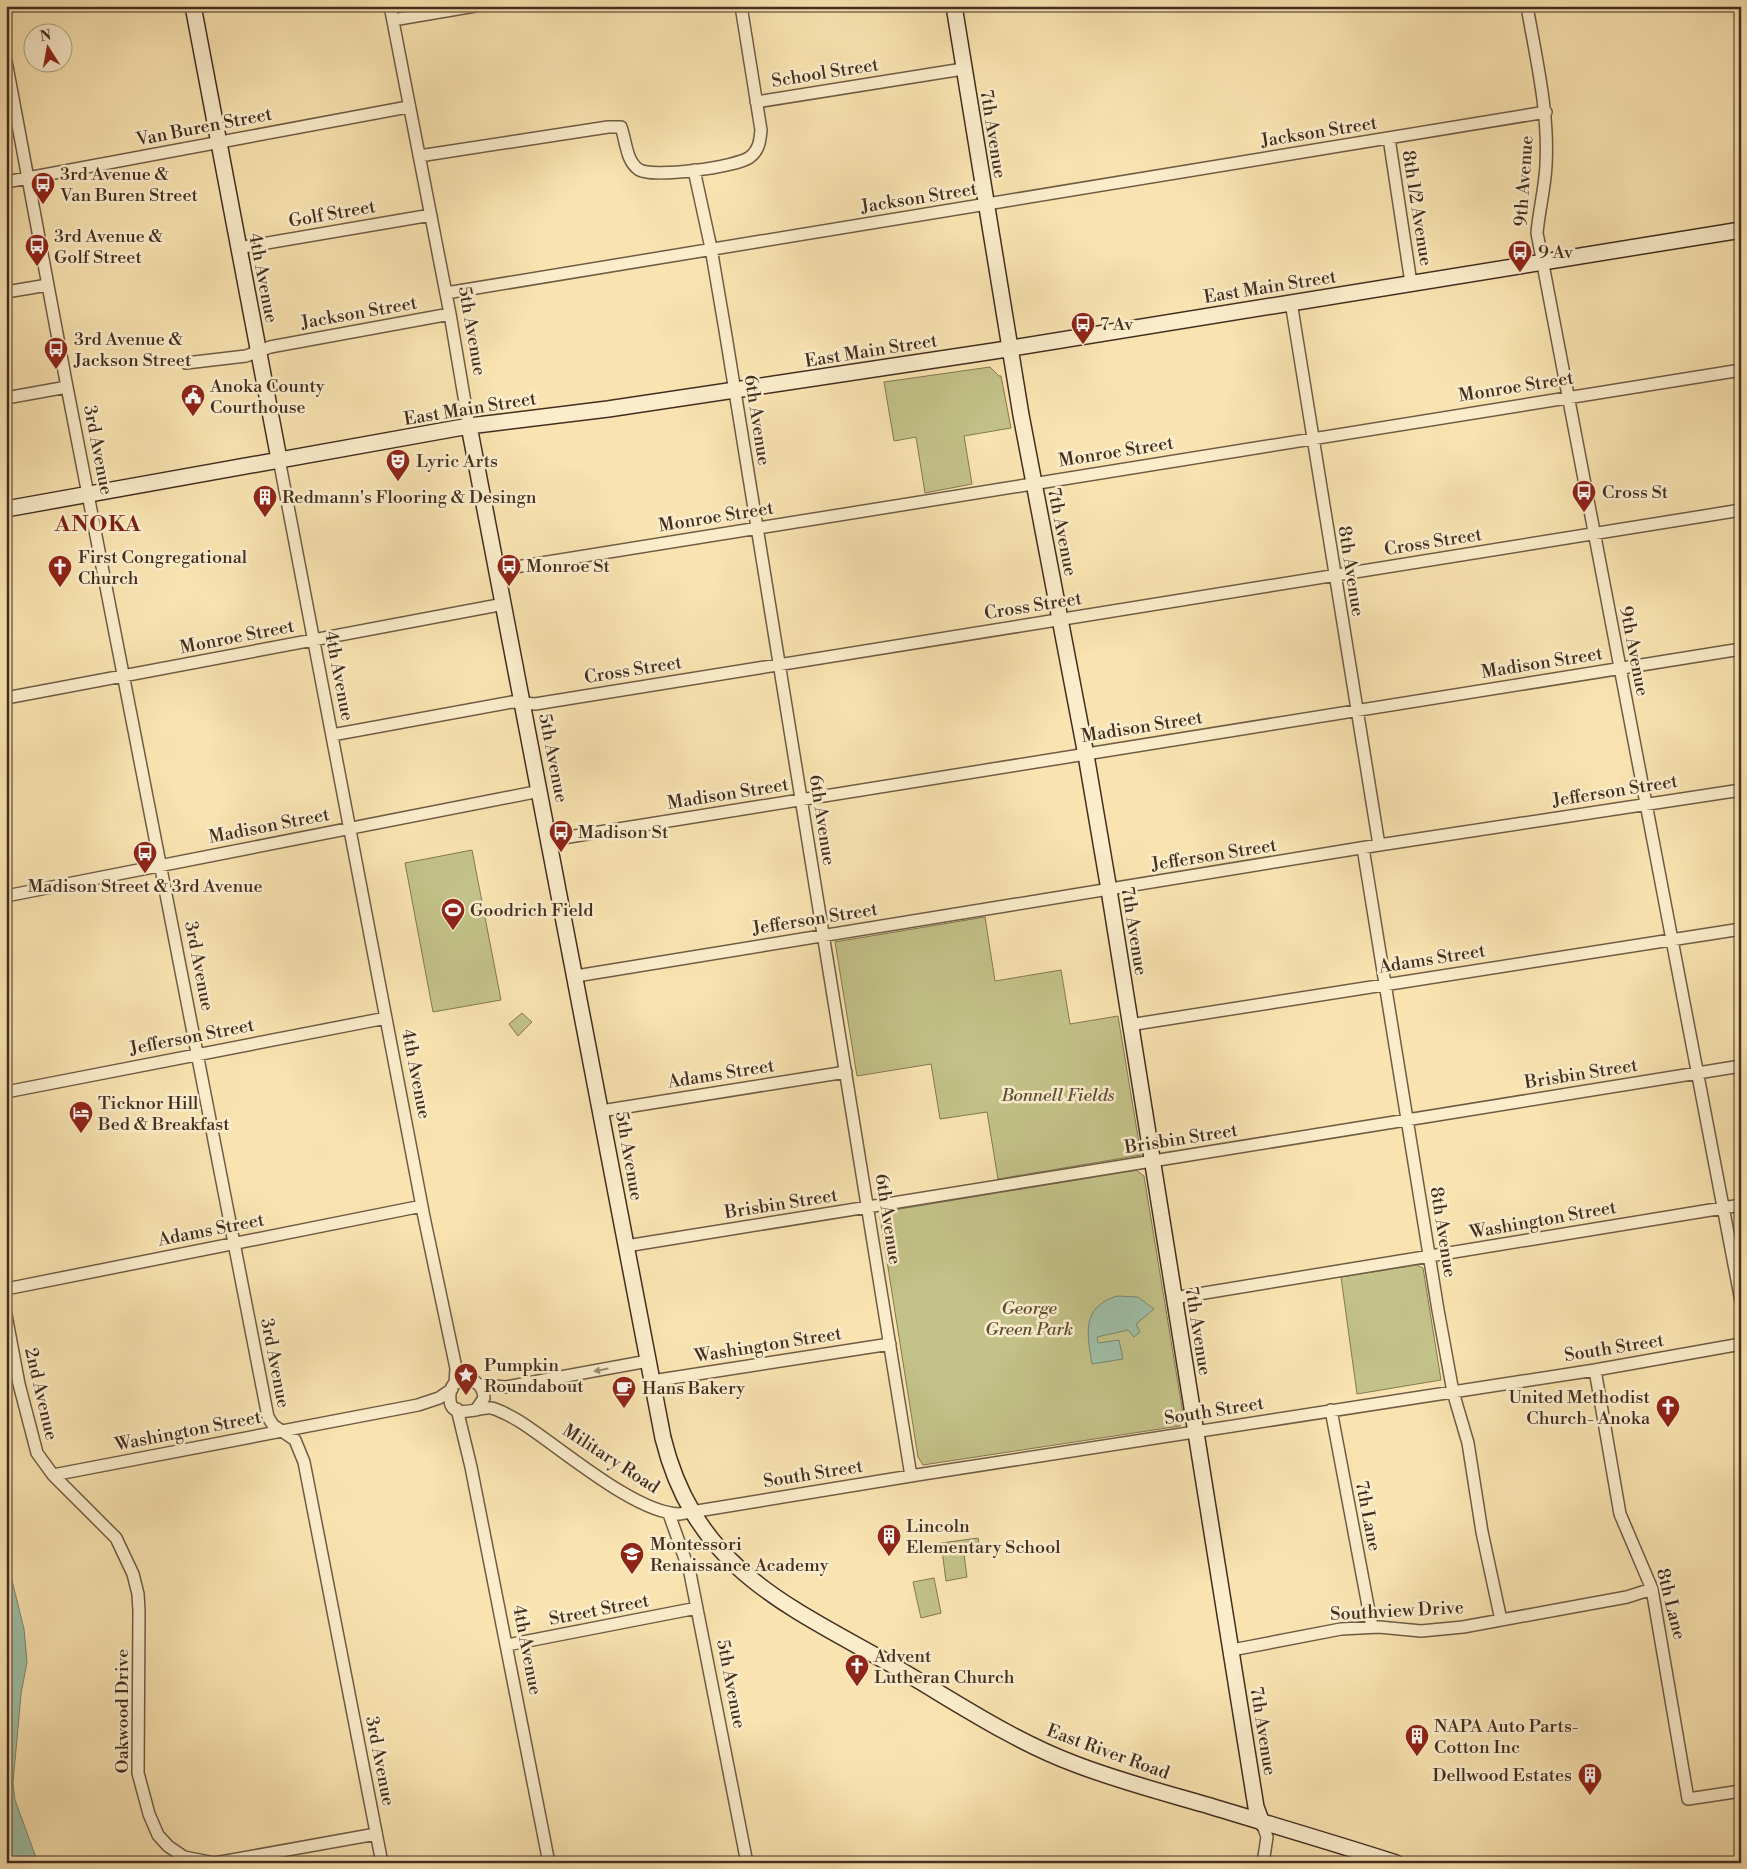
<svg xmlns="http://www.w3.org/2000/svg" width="1747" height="1869" font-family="'Libre Bodoni',serif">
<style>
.green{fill:#c3c288;stroke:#837854}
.water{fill:#9fbfa7;stroke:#7a8571}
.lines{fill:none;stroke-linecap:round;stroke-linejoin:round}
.street-casing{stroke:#705b45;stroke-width:14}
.secondary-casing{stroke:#432d21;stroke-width:18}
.street{stroke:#fbedcc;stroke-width:11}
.secondary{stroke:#fbedcc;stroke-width:15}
.oneway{fill:#9f8d76}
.labels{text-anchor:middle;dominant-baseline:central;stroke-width:5;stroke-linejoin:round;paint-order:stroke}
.street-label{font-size:18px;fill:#432d21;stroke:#fbedcc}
.poi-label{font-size:18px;fill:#432d21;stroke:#fbedcc;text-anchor:start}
.park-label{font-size:18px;font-style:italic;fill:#5d4b36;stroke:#fbedcc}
.district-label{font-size:22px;font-weight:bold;letter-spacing:1px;fill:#7a1f14;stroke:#fbedcc}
</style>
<rect width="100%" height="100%" fill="#f9e4b1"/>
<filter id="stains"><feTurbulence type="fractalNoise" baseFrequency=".004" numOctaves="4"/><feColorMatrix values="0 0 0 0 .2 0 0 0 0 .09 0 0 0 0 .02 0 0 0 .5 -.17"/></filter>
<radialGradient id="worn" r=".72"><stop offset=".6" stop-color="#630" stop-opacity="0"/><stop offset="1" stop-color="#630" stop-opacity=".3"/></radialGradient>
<path class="green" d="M990,367L999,376H1001L1011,428L964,436L972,484L925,493L916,437L894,441L884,382Z
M472,850L501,1000L433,1012L405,863Z
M985,917L995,981L1061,970L1070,1024L1118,1016L1141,1155L998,1179L987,1112L940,1119L931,1064L857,1076L835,942Z
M522,1013L532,1022L518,1036L509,1024Z
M1136,1170L1144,1176L1184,1420L1180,1426L923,1465L918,1457L880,1217L882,1212Z
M1417,1265L1423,1268L1441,1380L1357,1394L1341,1277Z
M978,1538L980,1551L964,1554L967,1577L946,1581L941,1543Z
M934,1578L941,1613L921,1618L913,1582Z"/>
<path class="water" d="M1117,1296L1138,1297L1154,1309L1136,1324L1140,1332L1134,1337L1128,1330L1097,1337L1098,1343L1119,1340L1123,1359L1092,1364C1087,1334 1081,1307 1117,1296Z
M6,1556L24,1629L27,1662L21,1694L13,1783L15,1800L38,1863H6Z"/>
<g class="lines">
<defs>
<path id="street" d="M390,6L450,314L469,426
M1527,6C1536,59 1549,111 1546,165C1545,188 1539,210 1537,233L1741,1301
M393,20L475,6
M6,61L67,387L268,1417L273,1425L295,1440L304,1462L382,1863
M756,102L963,69
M1389,138L1411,283
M419,156L608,127H621C626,141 626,160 638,169C650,179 738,167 750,157C759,150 760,141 761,130L741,6
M694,170L711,248L725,330L911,1476
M6,182L408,107
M238,248L431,215
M6,292L48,285
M446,293L1546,112
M1291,302L1379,845
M186,363L246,356L270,347L450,314
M6,398L67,387
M279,459L424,1217L456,1368L455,1384
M497,570L1741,370
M6,698L504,604
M332,735L512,702L535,704L1741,510
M550,840L1741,649
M1363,848L1438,1310L1453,1392L1468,1443L1482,1532L1501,1620
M6,896L540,791
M576,976L1379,845L1741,790
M1129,1025L1741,929
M6,1092L386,1018
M601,1111L846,1072
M626,1246L1741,1066
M6,1289L422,1206
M1174,1298L1741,1205
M6,1315L19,1384L37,1453L53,1475L116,1538L133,1574L138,1594L139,1611L138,1773L149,1814L158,1835L168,1846L184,1857L215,1863L376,1834
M1595,1370L1620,1514L1652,1589L1688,1799L1741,1791
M652,1381L890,1344
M480,1385L506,1387L648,1361
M457,1409L471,1467L549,1863
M476,1410L484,1398C483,1375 452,1372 450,1394C447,1424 480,1406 491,1408C498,1409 516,1419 522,1423C561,1448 635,1513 679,1514L923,1474L1595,1370L1741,1344
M1331,1410L1372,1627
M53,1475L418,1405L439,1398L452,1389
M669,1514L690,1573L747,1863
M507,1645L697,1608
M1232,1650L1341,1629L1379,1627L1421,1631L1463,1627L1627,1597L1652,1589
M1262,1823L1267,1837L1263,1863"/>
<path id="secondary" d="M193,6L279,459
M954,6L1021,415L1086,755L1109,890L1256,1807L1262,1823
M469,426L663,1438C694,1564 781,1603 885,1661C947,1696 1008,1739 1075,1764C1119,1781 1165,1793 1210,1806C1272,1825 1334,1843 1396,1863
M6,509L469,426L608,409L994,351L1741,230"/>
</defs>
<use href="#street" class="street-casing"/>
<use href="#secondary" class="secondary-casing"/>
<use href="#street" class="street"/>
<use href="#secondary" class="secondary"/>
</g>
<defs><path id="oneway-solid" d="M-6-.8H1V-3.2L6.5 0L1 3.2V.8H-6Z" transform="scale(1.25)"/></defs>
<use class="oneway" href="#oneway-solid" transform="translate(601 1370) rotate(169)"/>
<defs>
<symbol id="bus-pin" viewBox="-11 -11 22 30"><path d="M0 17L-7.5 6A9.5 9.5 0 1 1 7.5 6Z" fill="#8f2418" stroke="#fbedcc"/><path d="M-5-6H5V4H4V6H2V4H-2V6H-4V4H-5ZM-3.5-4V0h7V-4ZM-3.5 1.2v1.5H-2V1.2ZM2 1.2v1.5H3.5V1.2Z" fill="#fff"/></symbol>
<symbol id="civic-pin" viewBox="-11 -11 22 30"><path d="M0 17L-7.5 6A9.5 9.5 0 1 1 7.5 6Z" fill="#8f2418" stroke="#fbedcc"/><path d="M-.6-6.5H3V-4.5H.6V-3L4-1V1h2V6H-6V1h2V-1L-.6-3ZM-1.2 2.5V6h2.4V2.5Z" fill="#fff"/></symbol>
<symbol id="theatre-pin" viewBox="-11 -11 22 30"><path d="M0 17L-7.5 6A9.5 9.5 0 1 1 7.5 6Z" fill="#8f2418" stroke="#fbedcc"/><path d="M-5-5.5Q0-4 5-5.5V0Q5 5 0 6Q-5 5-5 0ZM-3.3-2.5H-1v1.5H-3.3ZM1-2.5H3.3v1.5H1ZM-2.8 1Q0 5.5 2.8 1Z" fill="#fff"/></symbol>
<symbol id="building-pin" viewBox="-11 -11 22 30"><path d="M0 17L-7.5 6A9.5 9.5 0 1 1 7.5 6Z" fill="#8f2418" stroke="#fbedcc"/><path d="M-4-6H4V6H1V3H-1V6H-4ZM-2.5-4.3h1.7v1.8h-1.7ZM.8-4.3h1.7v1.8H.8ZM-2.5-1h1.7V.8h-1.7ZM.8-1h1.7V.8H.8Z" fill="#fff"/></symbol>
<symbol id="church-pin" viewBox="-11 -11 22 30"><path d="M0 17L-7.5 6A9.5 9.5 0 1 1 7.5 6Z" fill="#8f2418" stroke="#fbedcc"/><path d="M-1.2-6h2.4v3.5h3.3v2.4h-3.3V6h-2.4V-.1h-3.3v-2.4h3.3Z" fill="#fff"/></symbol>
<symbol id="stadium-pin" viewBox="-11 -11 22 30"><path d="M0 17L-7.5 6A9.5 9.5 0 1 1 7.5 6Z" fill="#8f2418" stroke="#fbedcc"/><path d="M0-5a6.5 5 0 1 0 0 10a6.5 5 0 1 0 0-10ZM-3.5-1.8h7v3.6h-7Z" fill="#fff"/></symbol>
<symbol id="hotel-pin" viewBox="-11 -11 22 30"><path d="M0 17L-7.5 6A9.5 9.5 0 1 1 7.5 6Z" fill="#8f2418" stroke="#fbedcc"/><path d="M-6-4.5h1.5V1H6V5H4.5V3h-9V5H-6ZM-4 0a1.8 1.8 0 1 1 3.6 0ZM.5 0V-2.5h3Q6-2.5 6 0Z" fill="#fff"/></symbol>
<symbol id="sight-pin" viewBox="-11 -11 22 30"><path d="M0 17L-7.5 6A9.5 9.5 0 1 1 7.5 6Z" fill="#8f2418" stroke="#fbedcc"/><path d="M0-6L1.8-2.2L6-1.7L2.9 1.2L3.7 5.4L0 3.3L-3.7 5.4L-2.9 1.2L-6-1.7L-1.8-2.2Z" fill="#fff"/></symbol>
<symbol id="cafe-pin" viewBox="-11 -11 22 30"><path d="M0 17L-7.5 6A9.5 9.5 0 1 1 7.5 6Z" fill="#8f2418" stroke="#fbedcc"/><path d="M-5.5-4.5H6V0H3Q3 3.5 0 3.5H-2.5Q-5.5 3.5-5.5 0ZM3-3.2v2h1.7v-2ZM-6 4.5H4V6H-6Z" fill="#fff"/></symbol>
<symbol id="school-pin" viewBox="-11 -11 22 30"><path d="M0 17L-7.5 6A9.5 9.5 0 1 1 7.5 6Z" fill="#8f2418" stroke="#fbedcc"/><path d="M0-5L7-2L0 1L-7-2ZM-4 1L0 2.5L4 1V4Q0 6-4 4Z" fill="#fff"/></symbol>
</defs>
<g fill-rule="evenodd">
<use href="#bus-pin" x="29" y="170" width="28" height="38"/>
<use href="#bus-pin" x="23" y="232" width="28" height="38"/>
<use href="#bus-pin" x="1506" y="238" width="28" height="38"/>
<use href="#bus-pin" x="1069" y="310" width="28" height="38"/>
<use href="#bus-pin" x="42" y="335" width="28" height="38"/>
<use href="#civic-pin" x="179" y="382" width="28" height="38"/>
<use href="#theatre-pin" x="384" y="447" width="28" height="38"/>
<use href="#bus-pin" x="1570" y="478" width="28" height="38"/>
<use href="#building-pin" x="251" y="483" width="28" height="38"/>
<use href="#bus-pin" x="495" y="552" width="28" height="38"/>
<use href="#church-pin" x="46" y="553" width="28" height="38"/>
<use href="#bus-pin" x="547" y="818" width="28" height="38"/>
<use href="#bus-pin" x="131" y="839" width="28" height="38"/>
<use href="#stadium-pin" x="439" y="896" width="28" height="38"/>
<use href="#hotel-pin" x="67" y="1099" width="28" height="38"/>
<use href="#sight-pin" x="452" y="1361" width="28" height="38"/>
<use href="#cafe-pin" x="610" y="1374" width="28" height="38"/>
<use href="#church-pin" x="1654" y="1393" width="28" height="38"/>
<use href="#building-pin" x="875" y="1522" width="28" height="38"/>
<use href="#school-pin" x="618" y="1540" width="28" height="38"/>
<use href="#church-pin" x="843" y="1652" width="28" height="38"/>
<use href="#building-pin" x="1403" y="1722" width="28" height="38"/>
<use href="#building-pin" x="1576" y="1761" width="28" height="38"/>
</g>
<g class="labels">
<g class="street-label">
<text transform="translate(825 73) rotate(-9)">School Street</text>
<text transform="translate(204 127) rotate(-11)">Van Buren Street</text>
<text transform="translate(1319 132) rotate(-9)">Jackson Street</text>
<text transform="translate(993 134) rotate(81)">7th Avenue</text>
<text transform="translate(1524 181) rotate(-86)">9th Avenue</text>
<text transform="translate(919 198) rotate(-9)">Jackson Street</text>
<text transform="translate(1417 208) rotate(81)">8th 1/2 Avenue</text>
<text transform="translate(332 214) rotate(-10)">Golf Street</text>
<text transform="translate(263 278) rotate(79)">4th Avenue</text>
<text transform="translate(1270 287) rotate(-9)">East Main Street</text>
<text transform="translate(359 313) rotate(-10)">Jackson Street</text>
<text transform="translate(472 331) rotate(80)">5th Avenue</text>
<text transform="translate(871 351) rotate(-9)">East Main Street</text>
<text transform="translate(1516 387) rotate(-9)">Monroe Street</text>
<text transform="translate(470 409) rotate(-9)">East Main Street</text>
<text transform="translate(757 420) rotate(81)">6th Avenue</text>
<text transform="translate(98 450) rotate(79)">3rd Avenue</text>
<text transform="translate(1116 452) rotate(-9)">Monroe Street</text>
<text transform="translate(716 517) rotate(-9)">Monroe Street</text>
<text transform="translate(1062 532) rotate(79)">7th Avenue</text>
<text transform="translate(1433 542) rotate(-9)">Cross Street</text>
<text transform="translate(1351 571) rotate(81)">8th Avenue</text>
<text transform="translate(1033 606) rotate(-9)">Cross Street</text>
<text transform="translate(237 637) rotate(-11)">Monroe Street</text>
<text transform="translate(1634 651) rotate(79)">9th Avenue</text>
<text transform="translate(1542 663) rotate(-9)">Madison Street</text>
<text transform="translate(633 670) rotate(-9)">Cross Street</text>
<text transform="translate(339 676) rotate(79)">4th Avenue</text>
<text transform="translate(1142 727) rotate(-9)">Madison Street</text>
<text transform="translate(553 758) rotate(79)">5th Avenue</text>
<text transform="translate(1615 791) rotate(-9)">Jefferson Street</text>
<text transform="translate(728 794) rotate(-9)">Madison Street</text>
<text transform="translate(822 820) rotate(81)">6th Avenue</text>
<text transform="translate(269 826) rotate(-11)">Madison Street</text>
<text transform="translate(1214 855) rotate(-9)">Jefferson Street</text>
<text transform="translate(815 919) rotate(-9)">Jefferson Street</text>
<text transform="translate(1134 931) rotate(81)">7th Avenue</text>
<text transform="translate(1432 959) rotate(-9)">Adams Street</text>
<text transform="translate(199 966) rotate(79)">3rd Avenue</text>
<text transform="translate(192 1037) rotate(-11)">Jefferson Street</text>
<text transform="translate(416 1074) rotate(79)">4th Avenue</text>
<text transform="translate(721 1074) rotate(-9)">Adams Street</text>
<text transform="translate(1581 1074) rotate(-9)">Brisbin Street</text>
<text transform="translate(1181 1139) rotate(-9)">Brisbin Street</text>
<text transform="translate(629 1156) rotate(80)">5th Avenue</text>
<text transform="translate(781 1204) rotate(-9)">Brisbin Street</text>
<text transform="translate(888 1219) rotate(81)">6th Avenue</text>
<text transform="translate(1543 1220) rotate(-10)">Washington Street</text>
<text transform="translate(211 1230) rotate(-11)">Adams Street</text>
<text transform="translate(1443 1232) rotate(81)">8th Avenue</text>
<text transform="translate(1198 1331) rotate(81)">7th Avenue</text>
<text transform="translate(768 1345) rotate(-9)">Washington Street</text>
<text transform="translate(1614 1348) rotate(-9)">South Street</text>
<text transform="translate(275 1363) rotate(79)">3rd Avenue</text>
<text transform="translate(41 1394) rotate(77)">2nd Avenue</text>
<text transform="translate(1214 1411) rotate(-9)">South Street</text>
<text transform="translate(188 1431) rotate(-11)">Washington Street</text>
<text transform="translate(611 1459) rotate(33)">Military Road</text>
<text transform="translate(813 1474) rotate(-9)">South Street</text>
<text transform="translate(1368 1516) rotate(79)">7th Lane</text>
<text transform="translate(1671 1604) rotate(76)">8th Lane</text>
<text transform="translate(599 1610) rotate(-11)">Street Street</text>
<text transform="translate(1397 1611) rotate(-3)">Southview Drive</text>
<text transform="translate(527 1650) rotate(79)">4th Avenue</text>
<text transform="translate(731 1684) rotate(79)">5th Avenue</text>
<text transform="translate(122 1711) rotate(-90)">Oakwood Drive</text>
<text transform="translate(1263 1731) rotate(81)">7th Avenue</text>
<text transform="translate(1108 1752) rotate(20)">East River Road</text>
<text transform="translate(380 1761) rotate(79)">3rd Avenue</text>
</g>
<g class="poi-label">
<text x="60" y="174">3rd Avenue &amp;<tspan x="60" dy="21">Van Buren Street</tspan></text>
<text x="54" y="236">3rd Avenue &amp;<tspan x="54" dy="21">Golf Street</tspan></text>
<text x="1538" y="252">9 Av</text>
<text x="1100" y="324">7 Av</text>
<text x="74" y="339">3rd Avenue &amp;<tspan x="74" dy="21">Jackson Street</tspan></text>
<text x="210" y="386">Anoka County<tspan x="210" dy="21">Courthouse</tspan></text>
<text x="416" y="461">Lyric Arts</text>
<text x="1602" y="492">Cross St</text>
<text x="282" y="497">Redmann's Flooring &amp; Desingn</text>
<text x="78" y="557">First Congregational<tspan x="78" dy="21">Church</tspan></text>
<text x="526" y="566">Monroe St</text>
<text x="578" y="832">Madison St</text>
<text x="145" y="886" text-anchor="middle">Madison Street &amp; 3rd Avenue</text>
<text x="470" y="910">Goodrich Field</text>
<text x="98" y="1103">Ticknor Hill<tspan x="98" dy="21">Bed &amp; Breakfast</tspan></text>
<text x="484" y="1365">Pumpkin<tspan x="484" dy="21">Roundabout</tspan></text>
<text x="642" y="1388">Hans Bakery</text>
<text x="1650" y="1397" text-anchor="end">United Methodist<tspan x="1650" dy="21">Church- Anoka</tspan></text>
<text x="906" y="1526">Lincoln<tspan x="906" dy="21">Elementary School</tspan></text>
<text x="650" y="1544">Montessori<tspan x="650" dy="21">Renaissance Academy</tspan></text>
<text x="874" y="1656">Advent<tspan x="874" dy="21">Lutheran Church</tspan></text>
<text x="1434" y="1726">NAPA Auto Parts-<tspan x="1434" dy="21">Cotton Inc</tspan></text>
<text x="1572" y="1775" text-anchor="end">Dellwood Estates</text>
</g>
<g class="park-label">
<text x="1058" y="1095">Bonnell Fields</text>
<text x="1029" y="1308">George<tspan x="1029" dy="21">Green Park</tspan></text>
</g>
<g class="district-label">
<text x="98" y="524">ANOKA</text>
</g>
</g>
<rect width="1747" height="1869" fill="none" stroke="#f9e4b1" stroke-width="25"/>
<rect x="8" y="8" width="1732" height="1854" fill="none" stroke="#432d21" stroke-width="2.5"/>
<rect x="12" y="12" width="1722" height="1844" fill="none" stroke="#432d21"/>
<g transform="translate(48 48) rotate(349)"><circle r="24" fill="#fbedcc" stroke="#b1a088"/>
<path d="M0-4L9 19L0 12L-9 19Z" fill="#8f2418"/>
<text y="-8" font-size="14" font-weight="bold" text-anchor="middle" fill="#432d21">N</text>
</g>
<rect width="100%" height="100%" filter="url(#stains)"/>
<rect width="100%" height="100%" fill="url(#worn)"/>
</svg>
